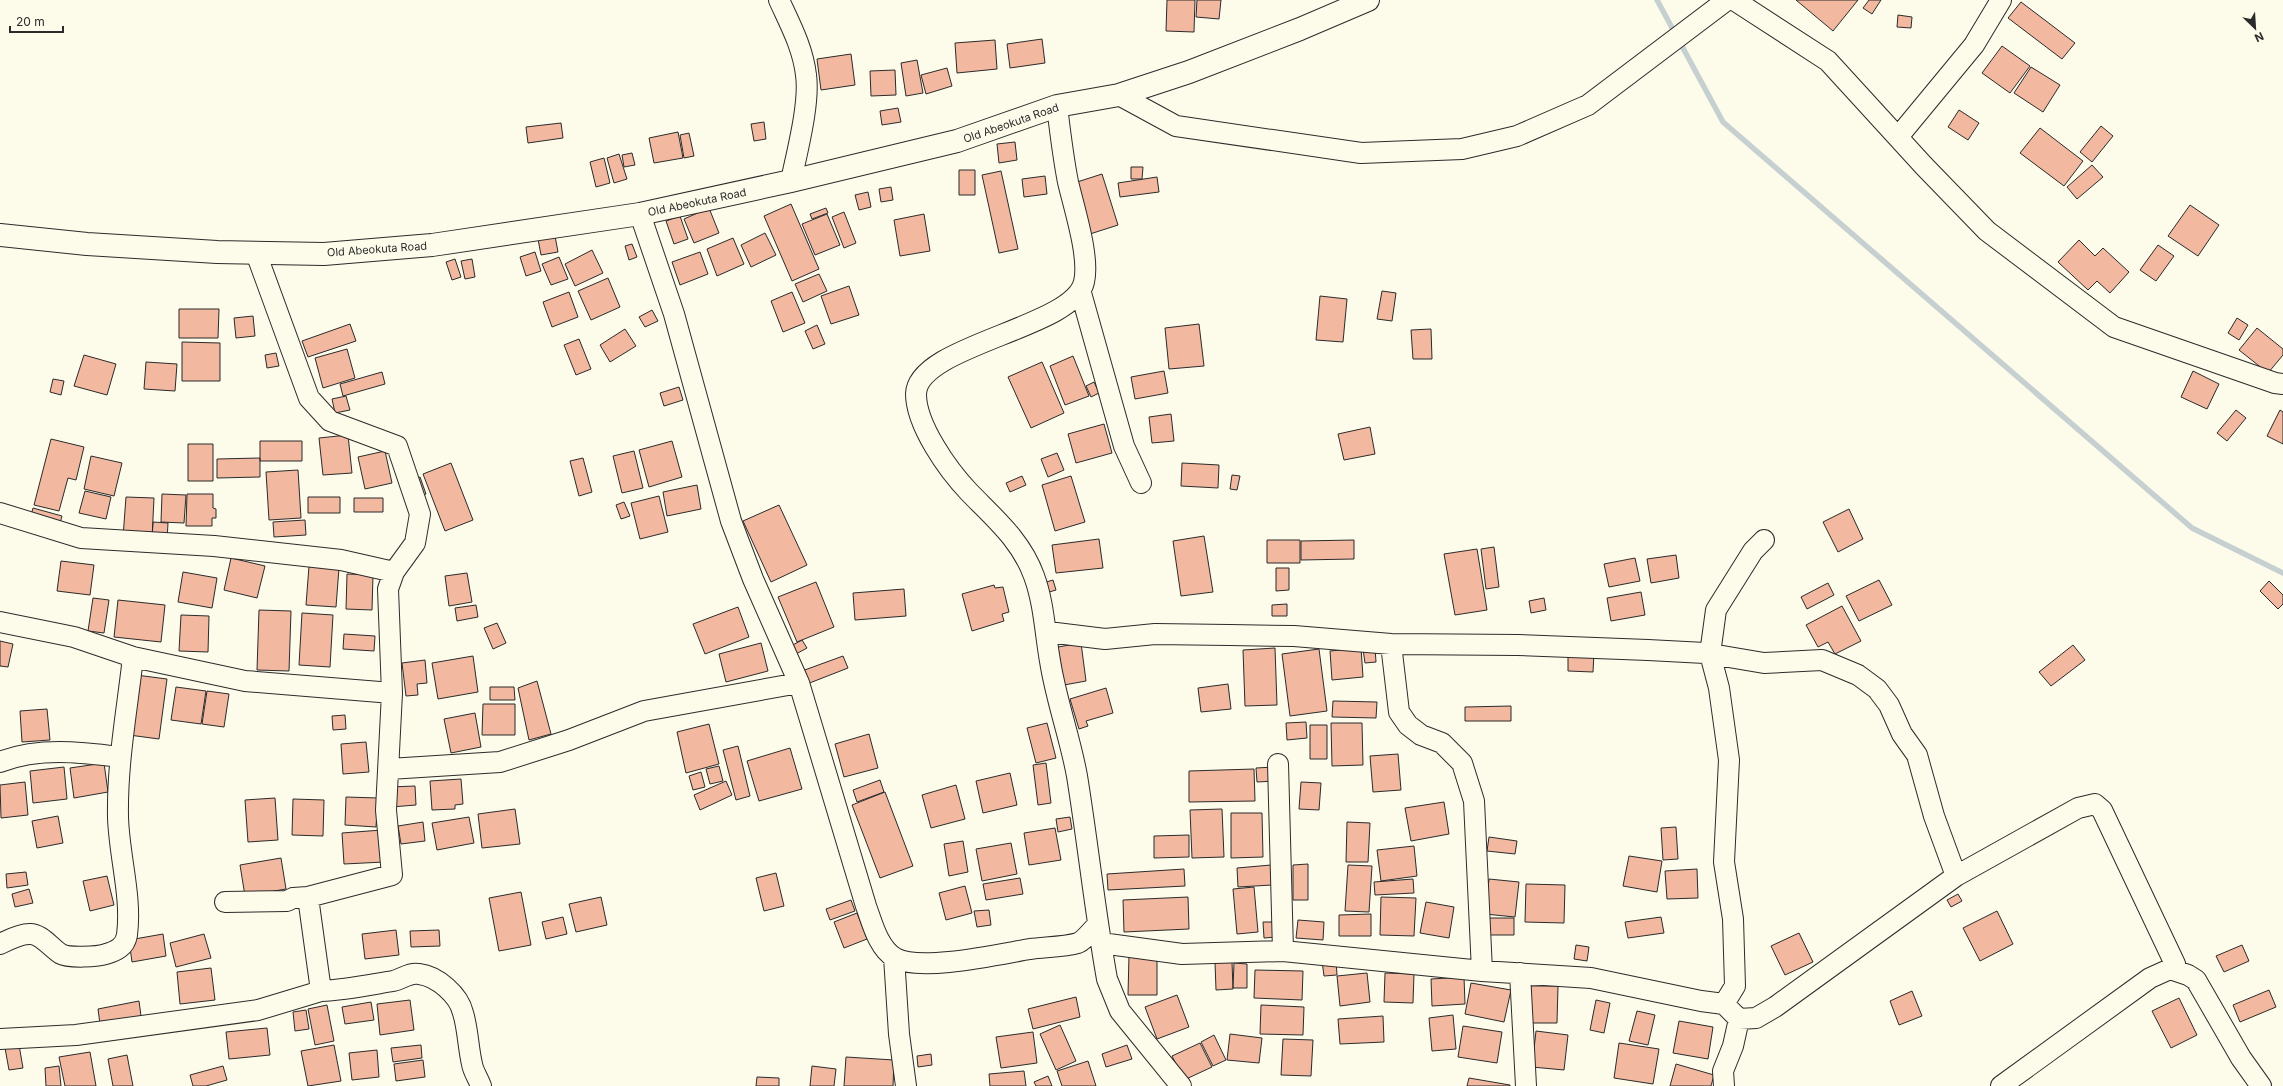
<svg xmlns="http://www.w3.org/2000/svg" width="2283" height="1086" font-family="Inter,sans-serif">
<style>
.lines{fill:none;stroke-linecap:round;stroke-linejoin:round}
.stream{stroke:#c7d0d0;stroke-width:5.5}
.building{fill:#f2b8a0;stroke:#2b2b2b}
.minor-casing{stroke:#2b2b2b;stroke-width:22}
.highway-casing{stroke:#2b2b2b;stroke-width:24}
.minor{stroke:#fdfbea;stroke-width:20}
.highway{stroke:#fdfbea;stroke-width:22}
.labels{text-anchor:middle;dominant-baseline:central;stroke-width:3;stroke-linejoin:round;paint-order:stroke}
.street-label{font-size:11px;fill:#2b2b2b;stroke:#fdfbea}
</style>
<rect width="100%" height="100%" fill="#fdfbea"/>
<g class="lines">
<path class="stream" d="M1657,0L1723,122L2192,528L2283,573"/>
</g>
<path class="building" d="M1167,0H1195L1194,32L1166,31Z
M1197,0H1221L1219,19L1196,17Z
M1796,0H1858L1833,31Z
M1869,0H1881L1872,14L1863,8Z
M2021,2L2075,43L2062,59L2008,18Z
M1898,15L1912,17L1911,28L1897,27Z
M1042,39L1045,63L1010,68L1007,44Z
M995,40L997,69L957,73L955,43Z
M2002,46L2030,66L2010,93L1982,73Z
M851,54L855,85L821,90L817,59Z
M917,60L923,93L906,96L901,63Z
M2031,67L2060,85L2043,112L2014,93Z
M947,68L952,86L926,94L921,75Z
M895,70L896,95L871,96L870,71Z
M898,108L901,122L882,125L880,111Z
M1959,110L1979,123L1968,140L1948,127Z
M764,122L766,139L754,141L751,124Z
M561,123L563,138L528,143L526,127Z
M2101,126L2113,136L2092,162L2080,152Z
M2040,128L2083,161L2064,186L2020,153Z
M678,132L683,158L654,163L649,138Z
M689,133L694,156L684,158L680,135Z
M1015,142L1017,160L999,163L997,144Z
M632,153L635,165L624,167L622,155Z
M619,154L627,179L614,183L607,158Z
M604,158L610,183L596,187L590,162Z
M2092,165L2103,177L2077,199L2067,187Z
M1131,167H1143L1142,179H1131Z
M959,170H975V195H959Z
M1001,171L1018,249L999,253L982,175Z
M1102,174L1118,225L1090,234L1074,183Z
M1045,176L1047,194L1024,197L1022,179Z
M1157,177L1159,192L1120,197L1118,183Z
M891,187L893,200L881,202L879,189Z
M868,192L871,207L859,210L855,195Z
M791,204L819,269L792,281L764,216Z
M2190,205L2219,225L2198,256L2168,236Z
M709,208L719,233L694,243L684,219Z
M826,208L828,213L812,219L810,214Z
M844,212L856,243L844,248L832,217Z
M827,214L840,245L815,255L802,224Z
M924,214L930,251L900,256L894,220Z
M680,216L688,239L674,244L666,221Z
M765,233L776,255L751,267L741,245Z
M555,236L558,252L541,255L538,239Z
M733,238L744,264L717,276L707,249Z
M2079,240L2095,256L2103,248L2129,272L2110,293L2097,281L2088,290L2058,262Z
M632,244L637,257L629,260L625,246Z
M2158,245L2174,256L2156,281L2140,270Z
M592,250L603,273L575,286L565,264Z
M535,252L541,271L526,276L520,257Z
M700,252L708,274L680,285L672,262Z
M559,257L568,279L551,285L542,264Z
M455,259L461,277L452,280L446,262Z
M472,259L475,277L465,279L461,261Z
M819,274L827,291L803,302L795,284Z
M608,278L620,307L591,320L578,291Z
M849,286L859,315L831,324L821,296Z
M1382,291L1396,293L1392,321L1377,319Z
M569,292L578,317L552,327L543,302Z
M792,292L805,323L783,332L771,301Z
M1320,296L1347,299L1343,342L1316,340Z
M179,309H219L218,338H179Z
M652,310L658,321L645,327L639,317Z
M253,316L255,336L236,338L234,318Z
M2237,318L2248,325L2239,340L2228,333Z
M350,324L356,341L308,357L302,341Z
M1199,324L1204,366L1169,369L1165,328Z
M817,325L825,344L813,349L805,331Z
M2257,328L2283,349V355L2268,373L2239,350Z
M625,329L636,346L610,362L600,345Z
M1431,329L1432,359H1413L1411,330Z
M579,339L591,369L576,375L564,345Z
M182,342L220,343V381H182Z
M347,349L355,378L323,388L315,358Z
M276,353L279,366L267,368L265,355Z
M84,355L116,364L107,395L74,386Z
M1073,356L1089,396L1065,405L1050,366Z
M146,362L177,364L175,391L144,389Z
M1042,362L1064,413L1031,428L1008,377Z
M1164,371L1168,393L1135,399L1131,377Z
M2193,371L2219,384L2207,409L2181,397Z
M382,372L385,384L343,396L340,384Z
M53,379L64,381L61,395L50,392Z
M1094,382L1099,393L1091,397L1086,386Z
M679,387L683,400L664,406L660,393Z
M346,396L350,410L335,413L332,399Z
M2236,410L2246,418L2227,441L2217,433Z
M2280,410L2283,412V444L2267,436Z
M1171,414L1174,441L1152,443L1149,417Z
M1104,424L1112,453L1076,463L1068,434Z
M1370,427L1375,454L1344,460L1338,434Z
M348,435L352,473L323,475L319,438Z
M51,439L84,447L76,480L68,478L59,511L34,505Z
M260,441H302V461H260Z
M672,441L682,477L649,487L639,450Z
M188,444H213V481H188Z
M385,451L392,483L365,489L358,457Z
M634,451L643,488L622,493L613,456Z
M1057,453L1064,470L1048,477L1041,459Z
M91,456L122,463L114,496L84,489Z
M260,458V477L217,478V459Z
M583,458L592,492L579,496L570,461Z
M451,463L473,520L445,531L423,474Z
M1182,463L1219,465L1218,488L1181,486Z
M298,470L301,518L269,520L266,472Z
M1232,475L1240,476L1237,490L1230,489Z
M1022,476L1026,485L1010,492L1006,483Z
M1071,476L1085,522L1055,531L1042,485Z
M420,477L426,494L419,497L412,480Z
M697,485L701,509L667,516L663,492Z
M85,491L111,497L106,519L79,513Z
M162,494L186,495L184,523L161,522Z
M187,494H213V508L216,509V518H212V526H186Z
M659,496L668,532L640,539L631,503Z
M126,497L154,498L152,539L123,537Z
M308,497H340V513H308Z
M354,498H383V512H354Z
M624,502L630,516L621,519L616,505Z
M779,505L807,565L771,582L743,521Z
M33,508L62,516L59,527L30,519Z
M1849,509L1863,539L1838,552L1823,522Z
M305,520L306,535L274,537L273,522Z
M153,522L168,523L167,540L152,539Z
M1204,536L1213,592L1181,596L1173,541Z
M1099,539L1103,568L1056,573L1052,545Z
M1267,540H1300V563H1267Z
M1354,540V559L1301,560V541Z
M1494,547L1499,587L1486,589L1481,549Z
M1477,549L1487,610L1455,615L1444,554Z
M1676,555L1679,578L1651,583L1647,559Z
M231,558L265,566L257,598L224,590Z
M1635,558L1640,581L1609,587L1604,564Z
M61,561L94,565L90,595L57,591Z
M309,566L339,568L336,607L306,605Z
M1276,568H1289V590L1276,591Z
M183,572L217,578L212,608L178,602Z
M467,573L472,602L449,606L445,576Z
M347,574L373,575L372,610L346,609Z
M1053,580L1056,590L1046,593L1043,583Z
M1879,580L1892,605L1859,621L1846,596Z
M2269,581L2283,595V604L2278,609L2260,591Z
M816,582L834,627L797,642L778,597Z
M1828,583L1834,595L1807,609L1801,597Z
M994,585L995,588L1003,587L1009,612L1002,614L1004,621L972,631L962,594Z
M904,589L906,616L855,620L853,593Z
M1641,592L1645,615L1611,621L1607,598Z
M93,598L109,600L104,633L88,631Z
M1544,598L1546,610L1531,613L1529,601Z
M118,600L165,605L161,642L114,637Z
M1287,604V616H1272V605Z
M476,605L478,617L457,621L455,608Z
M1842,606L1861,641L1835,654L1828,642L1818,647L1806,625Z
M738,607L749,637L705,654L693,624Z
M259,610L291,611L289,671L257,670Z
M302,613L333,615L330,667L299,665Z
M181,615L209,616L208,652L179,651Z
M497,623L506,643L493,649L484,628Z
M344,634L375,636L374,651L343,649Z
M802,640L807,648L796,654L791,646Z
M0,641L13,644L8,667L0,666Z
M761,643L768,671L726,682L719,654Z
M1081,643L1086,681L1064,685L1058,647Z
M2073,645L2085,660L2051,686L2039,672Z
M1275,648L1277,705L1245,706L1243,650Z
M1361,648L1363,677L1332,680L1330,651Z
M1375,648L1376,662L1365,663L1363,649Z
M1319,649L1327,711L1290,716L1282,654Z
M1568,653H1594L1593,672L1568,671Z
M473,656L478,692L438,699L432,663Z
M843,656L848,668L807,684L802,671Z
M425,660L427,683L417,684L418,695L406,696L402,663Z
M136,675L167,679L159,739L129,735Z
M537,681L551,734L529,740L518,688Z
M1228,684L1231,709L1201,712L1198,688Z
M176,687L206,691L201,724L171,720Z
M490,687H514L515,700H490Z
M1106,688L1113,713L1086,721L1088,726L1079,729L1070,699Z
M207,691L229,694L224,727L202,724Z
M1333,701L1377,702L1376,718L1332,717Z
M483,704H515V735H482Z
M1511,706V721H1465V707Z
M47,709L50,740L22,742L20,711Z
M475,713L481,747L451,753L444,719Z
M345,715L346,729L333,730L332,716Z
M1306,722L1307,738L1287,740L1286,723Z
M1047,723L1056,758L1036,763L1027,728Z
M1331,723H1362L1363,765L1332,766Z
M709,724L719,764L686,773L677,732Z
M1310,725H1327V759H1310Z
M869,734L878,768L844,777L835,744Z
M366,742L369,772L343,774L341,744Z
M738,746L750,796L736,800L723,750Z
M790,748L802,789L759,801L747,761Z
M1398,754L1401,790L1373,792L1370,756Z
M104,763L108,792L74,798L70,768Z
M1046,763L1051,803L1038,805L1033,765Z
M719,766L723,781L710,784L706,769Z
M64,767L67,799L33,803L30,771Z
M1274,767L1275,781L1257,782L1256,768Z
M1254,769L1255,801L1189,802V771Z
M701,772L705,787L693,790L689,776Z
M1010,773L1017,805L983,813L976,781Z
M461,779L463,804L455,805V809L432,810L430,781Z
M880,780L884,792L857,802L853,790Z
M726,781L732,795L700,810L694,795Z
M25,782L28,815L1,818L0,785Z
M1301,782L1321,783L1319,810L1299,809Z
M956,785L965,819L931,828L922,795Z
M415,786L416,805L391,807L390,787Z
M885,792L913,866L880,878L852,805Z
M346,797L378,798L376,827L345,825Z
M275,798L278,840L248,842L245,800Z
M293,799L324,800L323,836L292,835Z
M1444,802L1449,834L1411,841L1405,808Z
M515,809L520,844L482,848L478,814Z
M1222,809L1224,857L1192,858L1190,810Z
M1231,813H1262L1263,857L1231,858Z
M58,816L63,843L37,848L32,821Z
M469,817L474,843L437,850L432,823Z
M1070,817L1072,829L1058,832L1056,819Z
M423,822L425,841L401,844L398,826Z
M1347,822L1370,823L1368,862H1346Z
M1676,827L1678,859L1663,860L1661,828Z
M1055,828L1061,860L1029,865L1024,833Z
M382,830L384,862L344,864L342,833Z
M1189,835V857L1154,858V836Z
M1489,837L1517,841L1515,854L1487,851Z
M963,841L968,872L949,876L944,844Z
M1011,843L1017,874L982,881L976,849Z
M1414,846L1417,876L1381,881L1377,850Z
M1629,856L1662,861L1657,892L1623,886Z
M281,858L286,889L245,896L240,865Z
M1308,864V900H1293V865Z
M1271,865L1272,885L1238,887L1237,868Z
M1348,865L1372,866L1369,912L1345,911Z
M1184,869L1185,886L1108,890L1107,874Z
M1697,869L1698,898L1667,899L1665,871Z
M26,872L28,885L7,888L6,874Z
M776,873L784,906L764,911L756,878Z
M107,876L114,905L90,911L83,881Z
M1020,878L1023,894L986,900L983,884Z
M1413,879L1414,893L1375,895L1374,882Z
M1489,879L1519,882L1515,917L1485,914Z
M1526,884L1565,885L1564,923L1525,922Z
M965,886L972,913L946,920L939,893Z
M1254,887L1258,932L1237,934L1233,889Z
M29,889L33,903L15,907L12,894Z
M521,892L531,945L499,951L489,898Z
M1958,894L1962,901L1951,907L1947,900Z
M601,897L607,925L576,932L569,904Z
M1188,897L1189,929L1124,932L1123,900Z
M1381,897L1416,898L1414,936L1380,935Z
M851,900L855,911L830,920L826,909Z
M1426,902L1454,907L1449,938L1420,933Z
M989,910L991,925L977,927L974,911Z
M1997,911L2013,944L1980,961L1963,928Z
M857,913L867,939L844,948L834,922Z
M1371,914V936H1339V915Z
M563,917L567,934L546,939L542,922Z
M1661,917L1664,933L1628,938L1625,922Z
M1484,918H1514V935H1484Z
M1298,920L1324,922L1323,940L1296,938Z
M1263,922H1275L1276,937L1264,938Z
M396,930L399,955L365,959L362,934Z
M439,930L440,946L411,947L410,931Z
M1799,933L1813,962L1785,975L1771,946Z
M163,934L166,956L132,962L129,940Z
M204,934L211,958L176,967L170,943Z
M1576,945L1589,947L1587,961L1574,959Z
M2242,945L2249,961L2224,972L2216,956Z
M1129,955H1157V995H1128Z
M1336,960L1337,975L1324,976L1322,961Z
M1215,962H1232L1233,989L1216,990Z
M1234,963L1247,964V988H1233Z
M211,968L215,1000L180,1004L177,972Z
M1255,970L1303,971L1302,1000L1254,998Z
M1367,973L1370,1002L1340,1006L1337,976Z
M1385,973L1414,974L1413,1003L1384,1002Z
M1464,977L1465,1004L1432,1006L1431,979Z
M1471,983L1511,990L1504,1022L1465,1014Z
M1529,986H1558L1557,1023H1528Z
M2269,990L2276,1007L2240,1022L2233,1005Z
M1912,991L1922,1016L1899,1025L1890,1001Z
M1177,995L1189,1027L1157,1039L1145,1007Z
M1076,997L1080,1017L1033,1029L1028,1009Z
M2179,998L2197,1035L2171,1048L2152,1011Z
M410,1000L414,1030L380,1035L377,1004Z
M1596,1000L1610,1003L1604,1033L1590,1030Z
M139,1001L141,1016L100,1024L98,1009Z
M371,1002L374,1020L345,1024L342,1007Z
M327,1005L334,1041L315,1045L308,1009Z
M1261,1005L1304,1007L1303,1035L1260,1034Z
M306,1010L309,1029L295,1031L293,1012Z
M1637,1011L1655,1015L1648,1045L1629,1041Z
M1453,1015L1456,1049L1432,1051L1429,1018Z
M1383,1016L1384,1042L1340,1044L1338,1019Z
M1679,1021L1713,1027L1708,1059L1673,1053Z
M1060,1025L1076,1061L1056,1070L1040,1034Z
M1463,1026L1502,1032L1497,1063L1458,1057Z
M267,1028L270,1055L229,1059L226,1032Z
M1536,1031L1568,1035L1564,1070L1532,1067Z
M1033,1032L1037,1063L1001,1068L996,1037Z
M1230,1034L1262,1038L1259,1063L1227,1060Z
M1214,1035L1226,1060L1213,1066L1201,1042Z
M1283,1039L1313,1040L1311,1076L1281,1075Z
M1200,1043L1212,1067L1184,1080L1172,1056Z
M1619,1043L1659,1049L1653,1084L1614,1078Z
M19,1045L23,1068L9,1070L5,1048Z
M334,1045L341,1081L308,1086L301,1051Z
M421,1045L422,1058L393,1062L391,1048Z
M1127,1045L1132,1059L1106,1067L1102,1054Z
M377,1050L379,1077L352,1080L349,1053Z
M90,1052L96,1086H65L59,1057Z
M931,1054L932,1065L918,1067L917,1056Z
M127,1055L133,1086H113L108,1059Z
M846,1057L894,1060L893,1086H844Z
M423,1060L425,1077L396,1081L394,1064Z
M1088,1061L1096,1086H1062L1057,1071Z
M1676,1064L1714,1075L1711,1086H1670Z
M59,1066L61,1086H46L45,1068Z
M223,1066L227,1080L206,1086H193L190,1075Z
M812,1066L836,1069L834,1086H810Z
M1024,1071L1026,1086H990L989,1074Z
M1048,1076L1052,1086H1036L1034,1082Z
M757,1077L779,1078V1086H756Z
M1469,1078L1510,1085V1086H1467Z"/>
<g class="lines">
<defs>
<path id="minor" d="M779,0C790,24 803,48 806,75C810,103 797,152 791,181
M1734,0L1828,61L1924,166L1987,231L2114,327L2275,383L2283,384
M1119,95L1176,126L1361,153L1462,149L1517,136L1588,105L1727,0
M1057,106C1060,131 1063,157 1068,182C1074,208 1090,257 1084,282C1074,328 917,345 916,394C916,425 948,470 969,492C994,518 1021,540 1034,576C1044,603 1045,633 1050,661C1056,700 1070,737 1077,776C1088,844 1095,912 1107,979L1120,1011L1181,1086
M1898,137L1974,45L2001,0
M640,214L674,314L731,521L753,579L799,683L866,906C872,922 878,948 895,958C921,972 1000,954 1030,949C1045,947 1064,947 1078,943C1085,940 1093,929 1098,924
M256,253L309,398L330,421L397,446L420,514L415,543L394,572
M1081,293L1124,446L1141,483
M0,513L81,538L214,546L341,560L394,572L388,589L392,693L386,810L392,875L308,897L321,991L258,1010L76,1035L0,1039
M0,622L74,637L133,657L245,681L392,693
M1048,632L1105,639L1155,634L1229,635L1294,636L1391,644L1518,645L1648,650L1705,653L1764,663L1822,660L1858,675L1877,689L1889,705L1902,734L1917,755L1934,816L1956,876
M1391,644L1399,712L1408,725L1421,735L1442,743L1462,763L1474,801L1482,971
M0,762C38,747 80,752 120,757
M1278,764L1283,951
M389,769L500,762L569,740L644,711L799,683
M225,902L287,901L293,898L308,897
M1101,943L1182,954L1283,951L1482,971L1591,978L1701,1001L1724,1004L1739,1019L1756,1018L1775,1007L1956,876L2078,808L2095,804L2102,810L2175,964L2170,969
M0,944C8,940 20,934 29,934C41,933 51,948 61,954C68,958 98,957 106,954C116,951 125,947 127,935C132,896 119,856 118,817C117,763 127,711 133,657
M894,957L899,1034L906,1086
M1520,973L1526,1086
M321,991C346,990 369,985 393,981C402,979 410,972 419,974C437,976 459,995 463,1013C468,1029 468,1047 472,1064C473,1071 478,1078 481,1086
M1724,1004L1735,986L1733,919L1724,862L1729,760L1719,688L1710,654L1716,610L1753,551L1764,540
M1724,1086L1723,1071L1733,1046L1739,1019
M2001,1086L2150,978L2170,969L2188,975L2196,980L2241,1058L2261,1086"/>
<path id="highway" d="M0,235L87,244L217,252L324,254L432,245L640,214L791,181L957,141L1057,106L1119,95L1189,72L1300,29L1368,0"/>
</defs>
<use href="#minor" class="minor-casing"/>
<use href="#highway" class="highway-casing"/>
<use href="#minor" class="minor"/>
<use href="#highway" class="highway"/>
</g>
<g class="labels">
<g class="street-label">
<text transform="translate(1011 123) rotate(-19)">Old Abeokuta Road</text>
<text transform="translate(697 202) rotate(-12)">Old Abeokuta Road</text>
<text transform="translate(377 249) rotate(-4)">Old Abeokuta Road</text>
</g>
</g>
<g transform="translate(2255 28) rotate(155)" stroke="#fdfbea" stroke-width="3" paint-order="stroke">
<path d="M0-3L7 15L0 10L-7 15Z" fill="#2b2b2b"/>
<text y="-6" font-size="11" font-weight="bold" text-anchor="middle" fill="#2b2b2b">N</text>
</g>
<path d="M10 26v6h53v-6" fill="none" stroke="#2b2b2b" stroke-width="2"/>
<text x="16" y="26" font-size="12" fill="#2b2b2b" stroke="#fdfbea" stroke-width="3" paint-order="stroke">20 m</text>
</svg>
